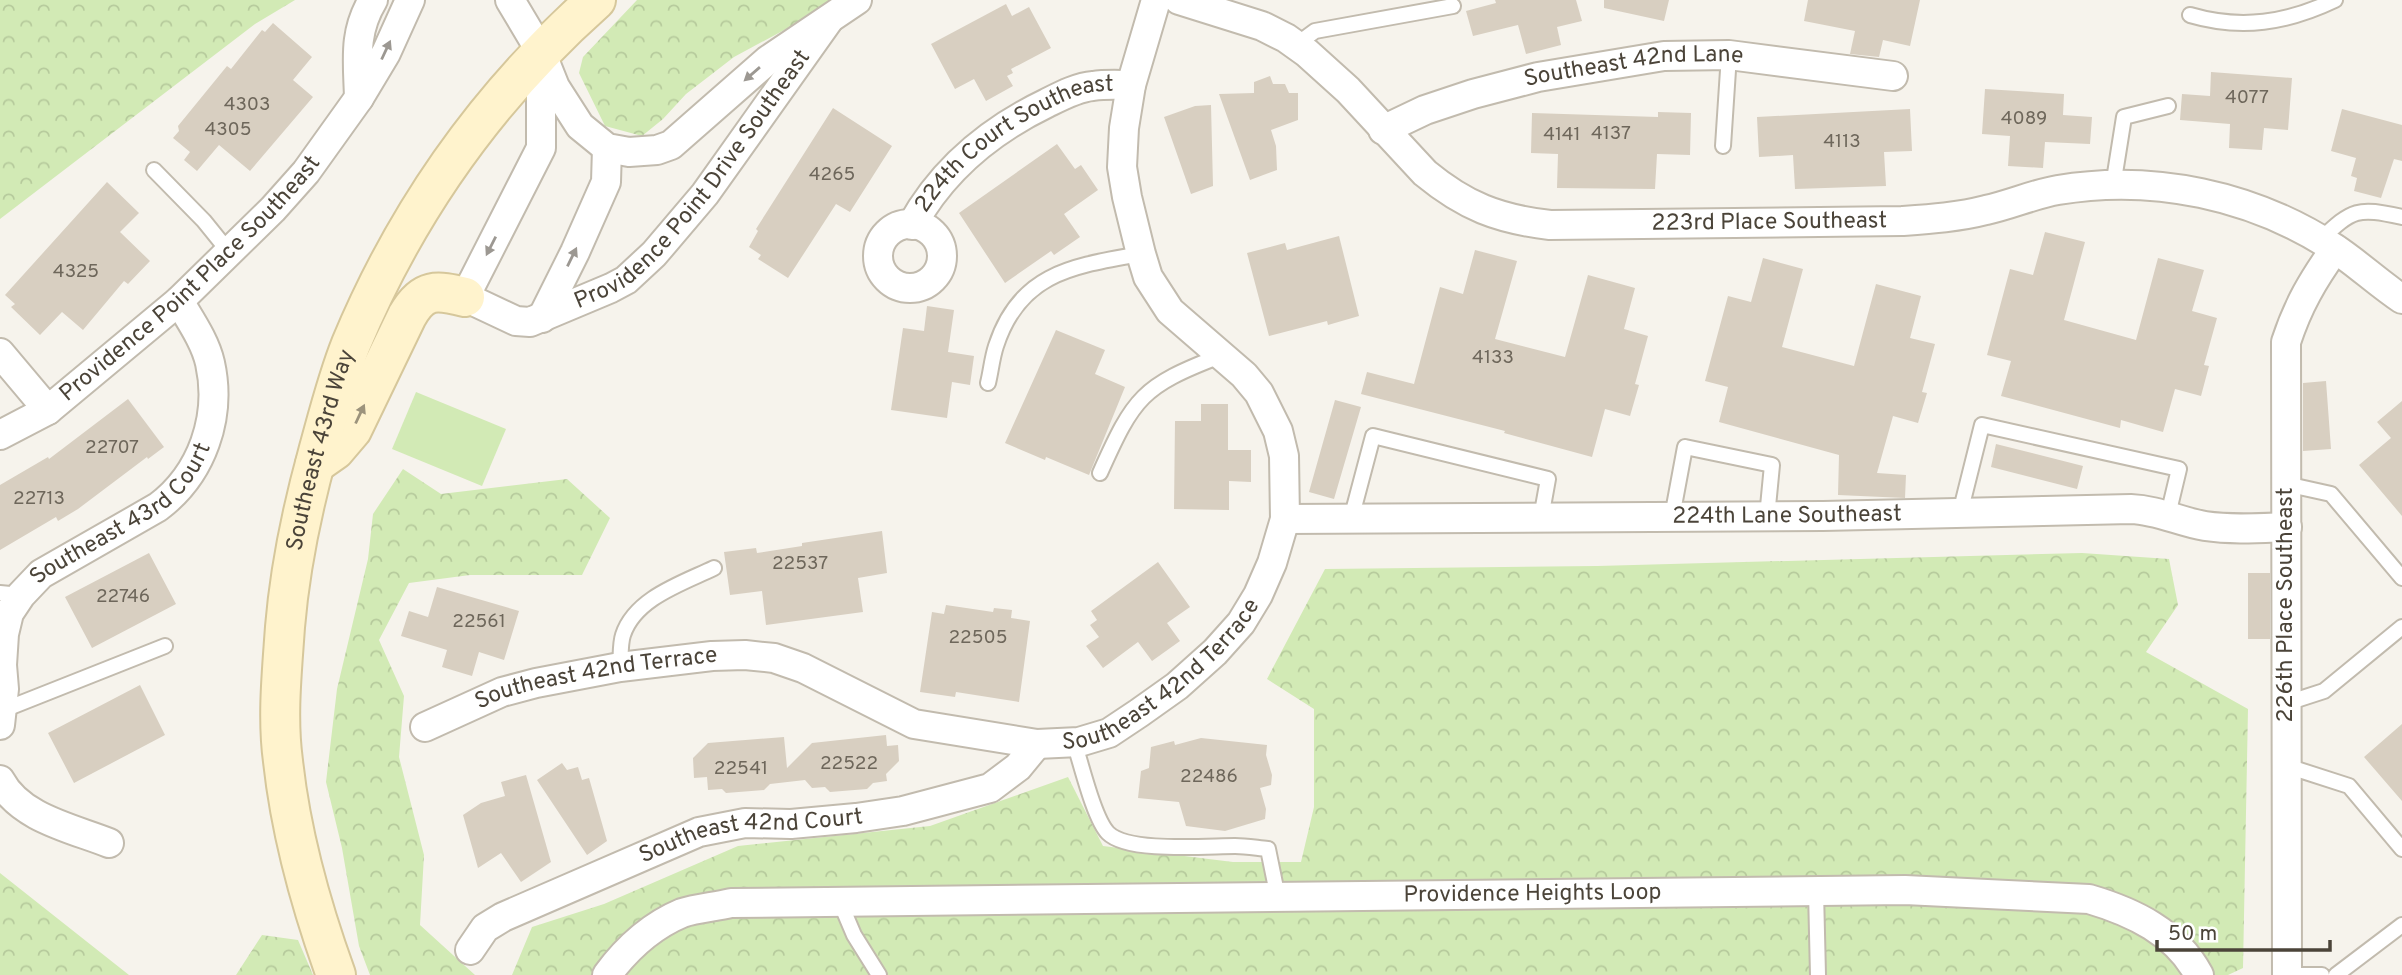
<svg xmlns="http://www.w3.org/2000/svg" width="2402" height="975" font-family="Overpass,sans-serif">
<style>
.forest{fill:url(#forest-crowns)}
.park{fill:#d2eab5}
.building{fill:#d8cfc1}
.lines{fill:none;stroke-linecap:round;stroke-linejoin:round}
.lane-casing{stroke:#c2bbae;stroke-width:18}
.street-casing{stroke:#c2bbae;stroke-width:32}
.secondary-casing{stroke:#d6c79b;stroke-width:42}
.lane{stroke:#fff;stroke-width:14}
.street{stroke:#fff;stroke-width:28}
.secondary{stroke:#fff3cd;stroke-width:38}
.oneway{fill:#9c9892}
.oneway2{fill:#9c937c}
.labels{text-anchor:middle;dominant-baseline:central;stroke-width:5;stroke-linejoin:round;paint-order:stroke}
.number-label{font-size:19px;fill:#6e675b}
.street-label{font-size:23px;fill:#4b4439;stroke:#fff}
</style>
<defs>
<pattern id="forest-crowns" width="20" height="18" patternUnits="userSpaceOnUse" patternTransform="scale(1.75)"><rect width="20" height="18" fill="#d2eab5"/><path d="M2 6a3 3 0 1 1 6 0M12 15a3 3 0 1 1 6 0" fill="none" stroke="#b6ca9c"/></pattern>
</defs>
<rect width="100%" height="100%" fill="#f6f3ec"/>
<path class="forest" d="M0,0H295L255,24L0,219Z
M637,0H840L734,57L686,94L663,119L642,136L605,126L579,73L583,57Z
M403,469L441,494L567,479L610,518L582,575H470L409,583L379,640L404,696L399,757L424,855L420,925L475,975H370L359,946L342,848L326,782L337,689L368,559L373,514Z
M2082,553L2169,559L2178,605L2146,652L2248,709L2243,968L2228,975H512L532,927L604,904L738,846L930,826L1068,777L1103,846L1233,862H1301L1314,807V709L1267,679L1325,569L1597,566Z
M0,873L129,975H0Z
M262,935L298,940L313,975H236Z"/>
<path class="park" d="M416,392L506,429L482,486L392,449Z"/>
<path class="building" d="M1495,0H1576L1582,21L1557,27L1561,45L1526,54L1518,25L1473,36L1466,11L1496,3Z
M1604,0H1669L1664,21L1604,8Z
M1808,0H1920L1910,46L1883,40L1879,57L1850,54L1855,31L1804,21Z
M1006,4L1012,16L1029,7L1051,48L1011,69L1013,73L1007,76L1013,86L986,101L974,79L955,89L931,44Z
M273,23L312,57L293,80L313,97L250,171L219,145L197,171L184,160L190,152L173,138L179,131L178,126L227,66L231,69L262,30L265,32Z
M2211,72L2292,78L2288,130L2264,128L2262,150L2229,148L2230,124L2180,120L2182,94L2210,96Z
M1270,76L1273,84H1285L1289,93H1298V120L1271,130L1276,146L1277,170L1250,180L1219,94L1254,93V82Z
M1985,89L2064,94L2063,115L2092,117L2090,144L2045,142L2043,168L2008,166L2010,136L1982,134Z
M1211,105L1213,186L1191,194L1164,117L1195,106Z
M833,108L892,146L850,212L836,204L788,278L758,259L761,255L749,247L758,231L756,229Z
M1910,109L1912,151L1884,152L1886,186L1795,189L1793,155L1759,157L1757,117Z
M2342,109L2402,125V161L2394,159L2381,198L2354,191L2357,178L2351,176L2356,158L2331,151Z
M1658,112L1691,113L1690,155L1657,154L1655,189L1557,188L1558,154L1531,153L1532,113L1658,117Z
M1057,144L1075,169L1081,165L1098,190L1064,214L1080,237L1054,255L1051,251L1005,283L959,213Z
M107,182L139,213L120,232L150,261L128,284L124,281L83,330L62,312L40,335L11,307L15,304L5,295Z
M2045,232L2085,242L2064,320L2136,340L2158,258L2204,270L2192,311L2217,318L2204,365L2209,366L2201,396L2175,389L2163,432L2121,420L2120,428L2001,396L2011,361L1987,355L2010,269L2033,275Z
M1339,236L1359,316L1328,325L1327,321L1269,336L1247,253L1285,243L1287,250Z
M1475,250L1517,261L1495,339L1565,357L1588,275L1635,288L1624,329L1648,336L1635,384L1639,385L1630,416L1605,409L1592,457L1504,433L1505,431L1361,394L1367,372L1414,384L1440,287L1463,294Z
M1763,258L1803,269L1782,347L1854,366L1876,284L1921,296L1910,338L1935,344L1922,392L1927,393L1918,423L1893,416L1877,473L1906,475L1905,498L1838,495L1839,455L1719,422L1728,387L1705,381L1728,296L1751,302Z
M927,306L954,310L948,352L974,356L970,385L952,382L947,418L891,410L903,328L924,331Z
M1056,330L1105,350L1095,374L1125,387L1089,475L1046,457L1045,460L1005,443Z
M2326,381L2331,449L2303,451V383Z
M128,399L164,447L148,459L147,457L78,509L58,521L56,517L0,550V485L48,457L49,459Z
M1335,400L1361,407L1334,499L1309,492Z
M2402,401V516L2359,465L2391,438L2377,422Z
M1201,404H1228V450H1251V482L1229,481V510L1174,509L1175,421H1201Z
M1996,444L2083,466L2077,489L1991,467Z
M882,531L887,573L858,578L863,612L766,625L762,591L730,595L724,552L756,548L757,553L802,546V543Z
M149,553L176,604L92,648L65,597Z
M1158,562L1190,607L1167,623L1180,641L1152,661L1138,642L1103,668L1086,646L1099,637L1090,625L1097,620L1091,611Z
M2248,573H2270V639H2248Z
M437,587L519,611L504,660L479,652L472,676L442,667L447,650L401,636L409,611L428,617Z
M946,605L993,612L994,608L1012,610L1011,618L1030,621L1019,702L956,692L955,697L920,692L932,612L944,614Z
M140,685L165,735L74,783L48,733Z
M2402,724V801L2364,757Z
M886,735L887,746L898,745L899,761L886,774L887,781L873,783L867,789L830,792L825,787L812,788L805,780L770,784L764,790L726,793L722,789L708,790L707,777L694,778L693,758L708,743L784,737L787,768L812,743Z
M1201,738L1267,745L1266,755L1272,775L1271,785L1260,788L1266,809L1265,819L1225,831L1186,826L1179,802L1138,798L1141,771L1149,768L1151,747L1174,741L1175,745Z
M562,763L567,770L578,767L582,780L589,778L607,841L587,855L537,780Z
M526,775L551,862L521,882L501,853L478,868L463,815L481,803L505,796L501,782Z"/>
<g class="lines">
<defs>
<path id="lane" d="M2190,15C2241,30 2287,23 2335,0
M1296,45L1315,31L1453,6
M1723,146L1729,55
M154,170L204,221L229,252
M2113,186L2124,117L2168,106
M2320,240C2353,209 2357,207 2402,217
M988,383C991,371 992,358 996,346C1020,272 1074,266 1141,254
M1100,473C1134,397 1142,386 1220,356
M2286,484L2331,494L2402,578
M1960,513L1982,425L2179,469L2168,515
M1672,517L1685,447L1772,465L1767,517
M1351,519L1373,436L1548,479L1541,518
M0,593L21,595
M620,667C621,657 620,644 623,635C635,598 683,583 714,568
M2287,703L2324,691L2402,627
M1,711L165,646
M1074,742C1081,763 1094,819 1108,833C1128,853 1207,846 1235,846C1246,846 1257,848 1268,849L1278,898
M2287,766L2349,786L2402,849
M1816,891L1818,975
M840,902L854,935L879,975
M2287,975H2322
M2336,975L2402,925"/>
<g id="street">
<path d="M510,0L541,52L555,87L580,126L607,148L629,152L657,150L671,145L768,60L857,0"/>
<path id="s1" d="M1179,0L1262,26L1286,38L1307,53L1348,90L1425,173C1465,206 1498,219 1550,225L1902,221C1930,219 1959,217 1986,210C2010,205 2034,194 2058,190C2153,174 2253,195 2334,248C2357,263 2378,283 2402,299"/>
<path id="s2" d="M541,52V148L465,297L516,321L530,322L611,288L626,280L654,254L705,194L828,21"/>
<path d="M359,98C358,61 353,33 373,0"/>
<path id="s3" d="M1383,130L1425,110L1473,94L1538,77L1664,56L1729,55L1893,76"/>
<circle cx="910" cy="256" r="32"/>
<path id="s4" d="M912,225C943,169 991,130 1047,103C1061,96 1078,87 1093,86C1106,84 1119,85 1131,85"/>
<path d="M542,318L575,252L606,182L607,148"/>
<path d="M0,353L48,410"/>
<path id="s5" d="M0,435L48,410L179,301L273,209L306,172L359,98L386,53L410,0"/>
<path id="s6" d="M1285,519L1823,516L2131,509C2158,510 2180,522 2205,526C2232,530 2260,528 2287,527"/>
<path id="s7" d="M0,725L4,689L2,665L4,634L9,613L21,595L41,574L158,507C202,474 222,417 210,363C205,341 190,320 179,301"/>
<path id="s8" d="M425,727L502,692L536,683L620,667L712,656L745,655L774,658L803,668L914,724L1037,744L1079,742L1109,733L1139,713L1177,686L1215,652L1241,623L1258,595L1272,563L1285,519L1284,456L1278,431L1259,393L1244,375L1170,311L1148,277L1141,254L1127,197L1122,167L1124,128L1131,85L1156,0"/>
<path d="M0,780C20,818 71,828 109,843"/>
<path id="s9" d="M470,950L485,928L503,917L699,832L745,823L791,824L856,818L903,811L990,788L1018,767L1037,744"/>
<path id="s10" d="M607,975C627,948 651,926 682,913C697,908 715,907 731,903L1905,890L2089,899C2133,912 2176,932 2199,975"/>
<path d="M2287,975L2286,342C2298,305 2313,280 2335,249"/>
</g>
<g id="secondary">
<path d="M315,464L335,450L352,430L407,316C423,288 436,290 465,297"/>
<path id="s11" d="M336,975C311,906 291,835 283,761C277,717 282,671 285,627C290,567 302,510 318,452C328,416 337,379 351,344C406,212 489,95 596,0"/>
</g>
</defs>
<use href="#lane" class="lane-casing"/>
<use href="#street" class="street-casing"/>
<use href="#secondary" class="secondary-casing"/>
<use href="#lane" class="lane"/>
<use href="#street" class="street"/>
<use href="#secondary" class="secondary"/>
</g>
<defs><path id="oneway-solid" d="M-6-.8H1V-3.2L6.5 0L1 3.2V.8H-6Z" transform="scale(1.75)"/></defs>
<g class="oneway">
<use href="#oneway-solid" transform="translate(386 50) rotate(-65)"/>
<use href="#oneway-solid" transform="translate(752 74) rotate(139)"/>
<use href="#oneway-solid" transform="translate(491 246) rotate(117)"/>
<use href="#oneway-solid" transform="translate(572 257) rotate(-64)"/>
</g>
<use class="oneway2" href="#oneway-solid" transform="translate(360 414) rotate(-65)"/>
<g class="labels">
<g class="number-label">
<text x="2247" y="98">4077</text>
<text x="247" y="105">4303</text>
<text x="2024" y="119">4089</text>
<text x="228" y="130">4305</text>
<text x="1611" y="134">4137</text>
<text x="1562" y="135">4141</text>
<text x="1842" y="142">4113</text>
<text x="832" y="175">4265</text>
<text x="76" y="272">4325</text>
<text x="1493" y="358">4133</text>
<text x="112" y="448">22707</text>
<text x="39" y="499">22713</text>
<text x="800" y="564">22537</text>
<text x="123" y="597">22746</text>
<text x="479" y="622">22561</text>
<text x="978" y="638">22505</text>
<text x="849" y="764">22522</text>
<text x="741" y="769">22541</text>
<text x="1209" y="777">22486</text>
</g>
<g class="street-label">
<text stroke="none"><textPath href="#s3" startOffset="261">Southeast 42nd Lane</textPath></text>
<text stroke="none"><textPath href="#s4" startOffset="136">224th Court Southeast</textPath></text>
<text stroke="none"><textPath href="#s2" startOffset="556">Providence Point Drive Southeast</textPath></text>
<text stroke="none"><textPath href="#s1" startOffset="665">223rd Place Southeast</textPath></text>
<text stroke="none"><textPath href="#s5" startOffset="248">Providence Point Place Southeast</textPath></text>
<text stroke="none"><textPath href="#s11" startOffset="536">Southeast 43rd Way</textPath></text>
<text stroke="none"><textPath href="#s7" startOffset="266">Southeast 43rd Court</textPath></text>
<text stroke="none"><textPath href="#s6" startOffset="502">224th Lane Southeast</textPath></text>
<text transform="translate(2286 605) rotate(-90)">226th Place Southeast</text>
<text stroke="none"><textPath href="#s8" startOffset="788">Southeast 42nd Terrace</textPath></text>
<text stroke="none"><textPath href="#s8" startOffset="180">Southeast 42nd Terrace</textPath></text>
<text stroke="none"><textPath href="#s9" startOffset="312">Southeast 42nd Court</textPath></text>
<text stroke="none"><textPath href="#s10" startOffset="950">Providence Heights Loop</textPath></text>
</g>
</g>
<path d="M2157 940v10h173v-10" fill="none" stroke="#4b4439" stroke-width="3.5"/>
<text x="2168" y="940" font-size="21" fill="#4b4439" stroke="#ffffff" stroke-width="5" paint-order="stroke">50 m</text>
</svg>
